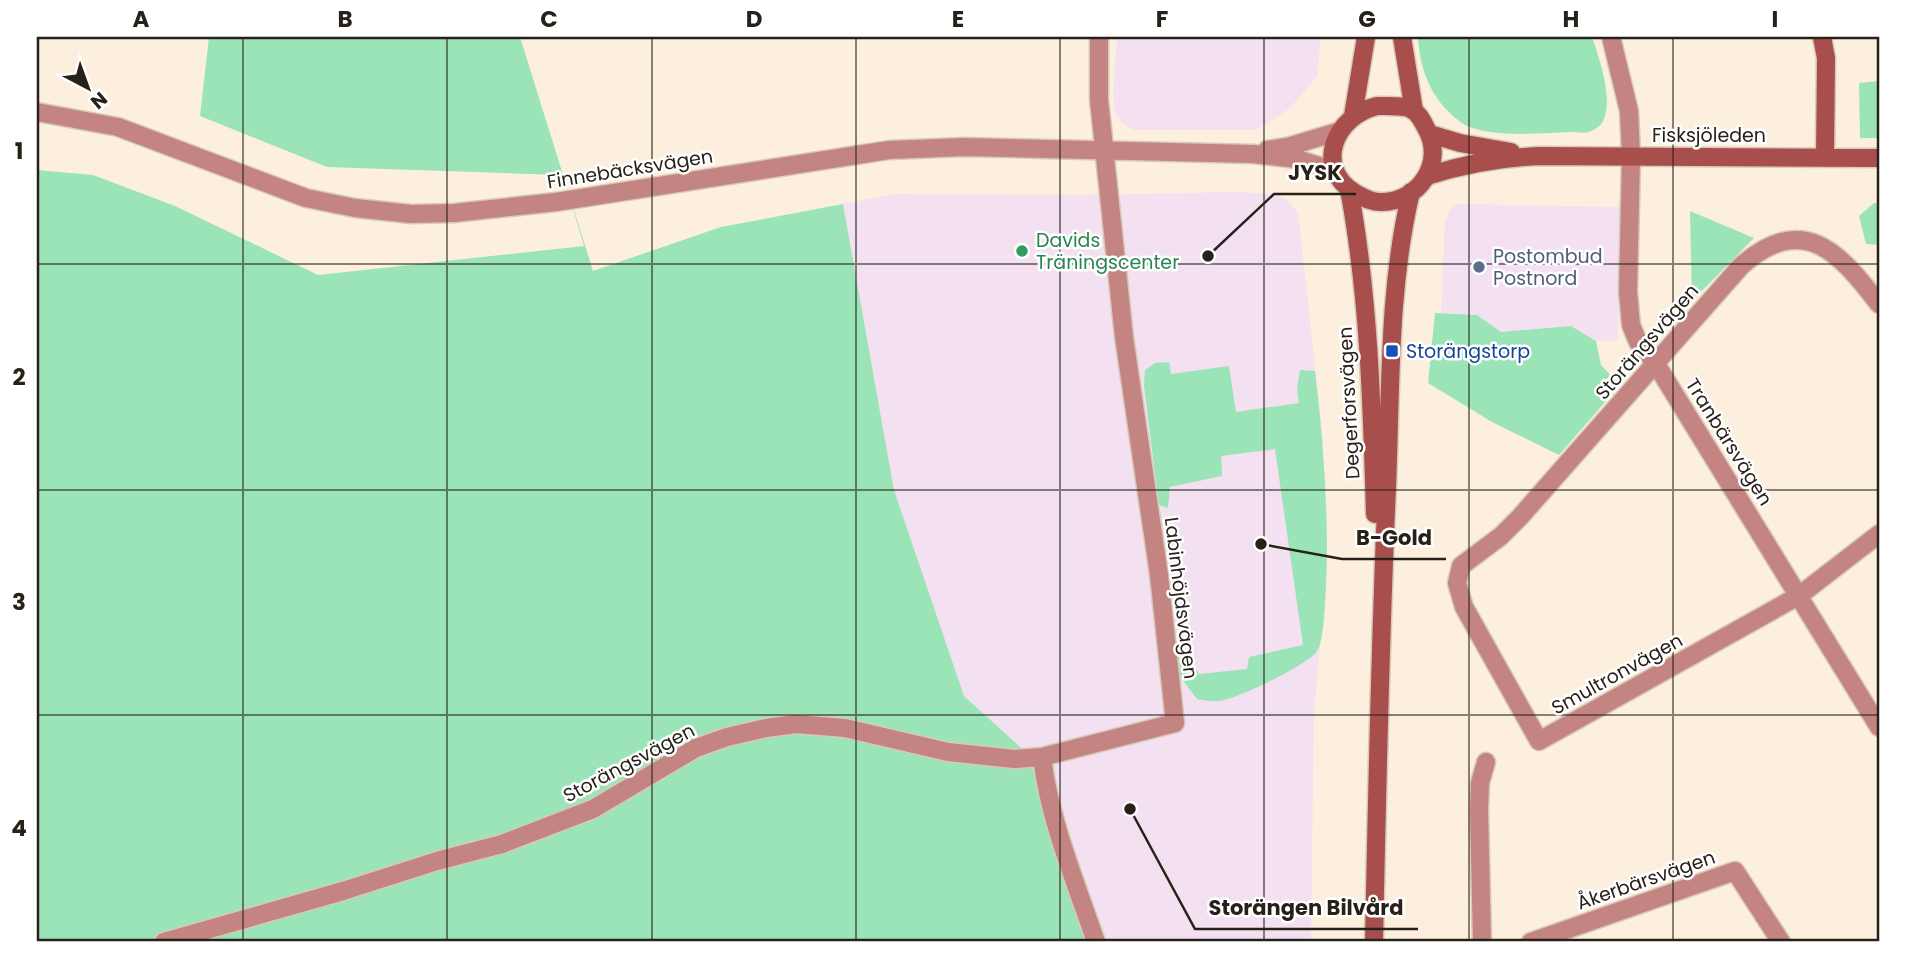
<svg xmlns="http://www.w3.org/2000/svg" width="1916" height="979" font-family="Poppins,sans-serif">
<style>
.commercial{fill:#f3e0f1}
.green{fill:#9ae4b7}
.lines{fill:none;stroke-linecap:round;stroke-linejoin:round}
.street-casing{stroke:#d7caba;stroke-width:21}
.secondary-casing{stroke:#d7caba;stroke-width:21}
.street{stroke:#c48582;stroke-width:18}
.secondary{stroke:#a84e4d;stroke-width:18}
.grid{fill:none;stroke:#282119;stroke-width:2;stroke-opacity:0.55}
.leisure-dot{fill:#2e9e5b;stroke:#fff;stroke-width:2.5}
.service-dot{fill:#5c6f8a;stroke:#fff;stroke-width:2.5}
.transit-dot{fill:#1a4fb4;stroke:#fff;stroke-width:2.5}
.labels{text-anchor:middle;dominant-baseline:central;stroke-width:5;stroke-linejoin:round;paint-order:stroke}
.street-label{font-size:19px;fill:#282119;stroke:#fff}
.leisure-label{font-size:19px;fill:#27864d;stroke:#fff;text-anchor:start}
.service-label{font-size:19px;fill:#4e5e75;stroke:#fff;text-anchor:start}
.transit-label{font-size:19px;fill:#164399;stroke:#fff;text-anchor:start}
.leader{fill:none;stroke:#282119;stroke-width:2.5}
.callout-dot{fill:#282119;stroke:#fff;stroke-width:2.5}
.callout-label{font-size:21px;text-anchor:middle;font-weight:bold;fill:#282119;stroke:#fff;stroke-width:5;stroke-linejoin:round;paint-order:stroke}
.neatline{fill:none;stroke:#282119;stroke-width:2.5}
.grid-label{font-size:23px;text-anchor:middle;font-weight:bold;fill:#282119}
</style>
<rect width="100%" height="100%" fill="#fdefdd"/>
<path class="commercial" d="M1117,37H1321L1317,77L1289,109L1256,130H1133L1123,124L1115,113L1113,94Z
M1236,192L1275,194L1289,202L1298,213L1322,430L1327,523V574L1314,710L1311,942H1087L1028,754L964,696L894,490L843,204L894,194L1086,195Z
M1456,204L1620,207L1618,341H1596L1571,326L1501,332L1477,315L1441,313L1445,223L1450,209Z"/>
<path class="green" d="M209,37H520L593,271L721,227L843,204L894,490L964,696L1028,754L1087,942H37V170L93,175L175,206L318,275L584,246L563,175L327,167L200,116Z
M1418,37H1592C1599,57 1614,100 1603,121C1602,124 1595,130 1591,131C1586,134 1576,132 1570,132C1542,133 1481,139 1459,121C1431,99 1420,71 1418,37Z
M1879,81V138H1860L1859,83Z
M1874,203L1879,204V245L1866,244L1859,216Z
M1690,211L1754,238L1692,301Z
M1435,313L1477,315L1501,332L1571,326L1596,341L1601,365L1620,385L1559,455L1492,422L1428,383Z
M1169,362L1171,374L1229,366L1236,412L1299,403L1297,389L1300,370L1315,371C1324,448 1330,526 1325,604C1324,615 1323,643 1317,651C1308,665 1235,700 1218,701C1211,702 1204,700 1197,699L1178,674L1177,657H1190L1199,674L1247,669L1249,657L1303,645L1275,449L1221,456L1222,476L1170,487L1168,508L1159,505L1144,386L1145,370L1155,363Z"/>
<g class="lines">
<defs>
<path id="street" d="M1611,37L1629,111L1631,156L1628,292L1631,325L1638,342L1656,364L1879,727
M37,112L118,127L306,198L355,208L411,214L454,213L556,202L889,150L964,147L1253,154L1297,159L1335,171
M1267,150L1287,147L1340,131
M1879,304C1839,252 1803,211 1741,266L1520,517L1501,536L1461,566L1457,583L1464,607L1539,741L1800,595L1879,534
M1042,757C1049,819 1076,883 1096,942
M164,942L343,891L437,861L502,844L593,809L696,748L727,737L766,728L796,724L845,728L948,752L1014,759L1042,757L1175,723L1159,575L1124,337L1099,100V37
M1482,942L1479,810L1480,783L1486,762
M1531,942L1735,871L1781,942"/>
<path id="secondary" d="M1402,37L1414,111
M1822,37L1826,58L1825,158
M1377,106C1387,106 1399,105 1409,108C1418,112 1422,120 1426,128C1446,162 1419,203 1380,202C1370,202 1363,197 1355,193C1313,167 1335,116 1377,106Z
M1353,116L1366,37
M1430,134L1460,143L1511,152
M1427,176C1464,164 1499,158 1538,156L1879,158
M1349,189C1369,296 1372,405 1375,514
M1374,942C1377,790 1380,639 1387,487C1391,388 1388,288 1411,192"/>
</defs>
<use href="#street" class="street-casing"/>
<use href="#secondary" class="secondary-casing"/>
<use href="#street" class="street"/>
<use href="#secondary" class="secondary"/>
</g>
<path class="grid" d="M243,37V942M447,37V942M652,37V942M856,37V942M1060,37V942M1264,37V942M1469,37V942M1673,37V942M37,264H1879M37,490H1879M37,715H1879"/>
<circle class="leisure-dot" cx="1022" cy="251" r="7"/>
<circle class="service-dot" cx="1479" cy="267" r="7"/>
<rect class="transit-dot" x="1385" y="344" width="14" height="14" rx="3.5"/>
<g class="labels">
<g class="street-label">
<text x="1709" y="135">Fisksjöleden</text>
<text transform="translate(630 169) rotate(-9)">Finnebäcksvägen</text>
<text transform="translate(1647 342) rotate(-49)">Storängsvägen</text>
<text transform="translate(1349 403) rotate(-93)">Degerforsvägen</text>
<text transform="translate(1729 442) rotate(58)">Tranbärsvägen</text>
<text transform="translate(1181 598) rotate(83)">Labinhöjdsvägen</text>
<text transform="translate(1617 674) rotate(-29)">Smultronvägen</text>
<text transform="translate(629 763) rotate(-28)">Storängsvägen</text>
<text transform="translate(1646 880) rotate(-19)">Åkerbärsvägen</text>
</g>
<g class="leisure-label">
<text x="1036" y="240">Davids<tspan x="1036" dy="22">Träningscenter</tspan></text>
</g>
<g class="service-label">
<text x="1493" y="256">Postombud<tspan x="1493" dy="22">Postnord</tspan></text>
</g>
<g class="transit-label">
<text x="1406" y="351">Storängstorp</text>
</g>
</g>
<path class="leader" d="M1208 256L1274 194H1356M1261 544L1342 559H1446M1130 809L1195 929H1418"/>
<g class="callout-dot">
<circle cx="1208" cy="256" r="7"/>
<circle cx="1261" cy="544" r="7"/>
<circle cx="1130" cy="809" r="7"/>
</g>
<g class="callout-label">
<text x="1315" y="180">JYSK</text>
<text x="1394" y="545">B-Gold</text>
<text x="1306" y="915">Storängen Bilvård</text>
</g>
<rect width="1916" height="979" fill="none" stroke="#ffffff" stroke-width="77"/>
<g transform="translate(88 88) rotate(139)" stroke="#ffffff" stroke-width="5" paint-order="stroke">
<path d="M0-5L12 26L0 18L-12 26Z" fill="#282119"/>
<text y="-10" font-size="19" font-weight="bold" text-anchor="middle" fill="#282119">N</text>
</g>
<rect x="38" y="38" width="1840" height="902" class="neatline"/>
<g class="grid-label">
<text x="141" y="27">A</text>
<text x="345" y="27">B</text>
<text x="549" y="27">C</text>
<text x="754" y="27">D</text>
<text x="958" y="27">E</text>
<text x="1162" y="27">F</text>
<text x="1367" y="27">G</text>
<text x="1571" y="27">H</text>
<text x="1775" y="27">I</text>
<text x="19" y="159">1</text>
<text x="19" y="385">2</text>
<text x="19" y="610">3</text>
<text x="19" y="836">4</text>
</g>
</svg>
